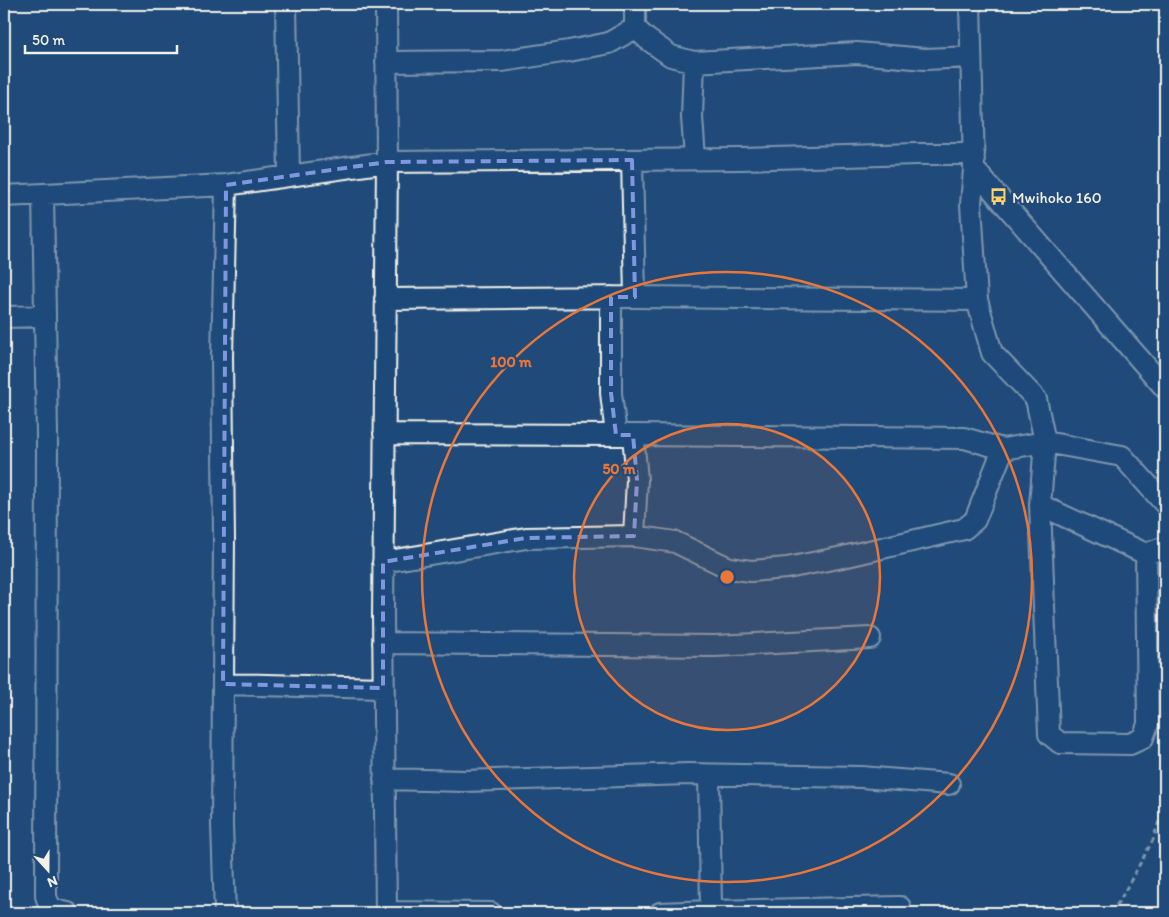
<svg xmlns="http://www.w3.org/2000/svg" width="1169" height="917" font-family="Itim,sans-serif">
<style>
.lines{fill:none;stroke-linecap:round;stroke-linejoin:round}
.street-casing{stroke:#f4f1e8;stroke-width:24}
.path{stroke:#f4f1e8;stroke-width:3;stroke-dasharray:5 4;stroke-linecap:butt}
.street{stroke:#1f4a7a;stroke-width:20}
.marked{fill:none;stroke:#7e97df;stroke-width:4;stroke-dasharray:10 6;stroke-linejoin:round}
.ring{fill:none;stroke:#ea7738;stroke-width:2.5}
.labels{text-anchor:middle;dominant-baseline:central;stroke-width:4.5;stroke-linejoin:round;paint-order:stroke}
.poi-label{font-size:16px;fill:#f4f1e8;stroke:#1f4a7a;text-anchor:start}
.centre{fill:#ea7738;stroke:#1f4a7a;stroke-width:2.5}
.ring-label{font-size:15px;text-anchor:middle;font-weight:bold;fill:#ea7738;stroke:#1f4a7a;stroke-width:4.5;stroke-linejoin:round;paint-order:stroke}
</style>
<rect width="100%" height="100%" fill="#1f4a7a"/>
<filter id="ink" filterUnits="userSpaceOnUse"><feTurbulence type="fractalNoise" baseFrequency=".02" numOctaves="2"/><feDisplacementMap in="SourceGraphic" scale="10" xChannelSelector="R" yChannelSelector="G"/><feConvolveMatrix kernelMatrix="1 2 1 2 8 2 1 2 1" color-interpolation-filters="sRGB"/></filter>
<g filter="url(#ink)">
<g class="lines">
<defs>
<path id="street" d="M286,4L289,175
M635,4V28L647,39L671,56L694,62L857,53L925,59L971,57
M970,4L974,169L971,204L977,300
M386,62L502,61L569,51L609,43L635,28
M694,62L692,117L695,159
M632,160L635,297
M974,169L1165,388
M43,194L47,434L46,896C50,910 54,910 68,913
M4,196L226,185L387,162L741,159L917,154H974
M611,297V393L616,435H633L637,480L634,536
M385,299L635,297L977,300L992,353L1036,399L1045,442L1122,456L1165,504
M4,317L45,316
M384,434L616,435
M633,435L964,438L1003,449L1045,442L1040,505L1049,734L1060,743L1130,744L1143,738L1148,724L1146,554L1165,547
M1040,505L1146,554
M383,562L526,538L634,536L675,542L729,568L751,571L787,568L843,557L964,529L975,520L1003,449
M383,643L715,646L870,638
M223,684L383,688
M709,775L711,911
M384,779L464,781L688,774L861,777L949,784
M386,912L491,913
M225,913L222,825L224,539L222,357L226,185
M386,913L383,615L387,162L386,4
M660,913L711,911L900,907"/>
</defs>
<use href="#street" class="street-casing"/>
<path class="path" d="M1111,913L1120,900L1153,840L1165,802"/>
<use href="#street" class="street"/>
</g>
</g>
<path d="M0 0H1169V917H0ZM632,160L635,297H611V393L616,435H633L637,480L634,536L526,538L383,562V688L223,684L226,185L387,162Z" fill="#1f4a7a" fill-opacity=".55" fill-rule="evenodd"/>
<path class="marked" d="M632,160L635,297H611V393L616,435H633L637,480L634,536L526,538L383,562V688L223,684L226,185L387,162Z"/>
<circle cx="727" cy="577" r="153" fill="#ea7738" fill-opacity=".12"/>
<g class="ring">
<circle cx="727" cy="577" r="153"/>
<circle cx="727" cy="577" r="305"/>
</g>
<defs>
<symbol id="bus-bare" viewBox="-9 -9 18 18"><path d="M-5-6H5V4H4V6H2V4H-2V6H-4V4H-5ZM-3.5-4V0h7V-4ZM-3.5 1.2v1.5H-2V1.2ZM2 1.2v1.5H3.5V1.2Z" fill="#ffd166" stroke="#1f4a7a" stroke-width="2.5" paint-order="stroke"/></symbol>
</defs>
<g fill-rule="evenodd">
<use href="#bus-bare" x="986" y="184" width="25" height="25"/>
</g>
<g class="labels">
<g class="poi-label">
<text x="1012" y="197">Mwihoko 160</text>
</g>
</g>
<circle cx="727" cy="577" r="8" class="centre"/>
<g class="ring-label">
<text x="511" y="367">100 m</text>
<text x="619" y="474">50 m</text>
</g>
<rect width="1169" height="917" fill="none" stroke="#1f4a7a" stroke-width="20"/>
<rect x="10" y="10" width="1149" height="897" fill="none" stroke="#f4f1e8" stroke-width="2" filter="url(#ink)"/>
<g transform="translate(48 870) rotate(159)" stroke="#1f4a7a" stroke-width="4" paint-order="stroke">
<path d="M0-4L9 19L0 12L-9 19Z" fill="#f4f1e8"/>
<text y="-8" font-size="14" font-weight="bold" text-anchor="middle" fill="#f4f1e8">N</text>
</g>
<path d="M25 45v8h152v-8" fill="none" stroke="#f4f1e8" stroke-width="2.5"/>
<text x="32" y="45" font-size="15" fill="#f4f1e8" stroke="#1f4a7a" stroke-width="4" paint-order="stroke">50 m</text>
</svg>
